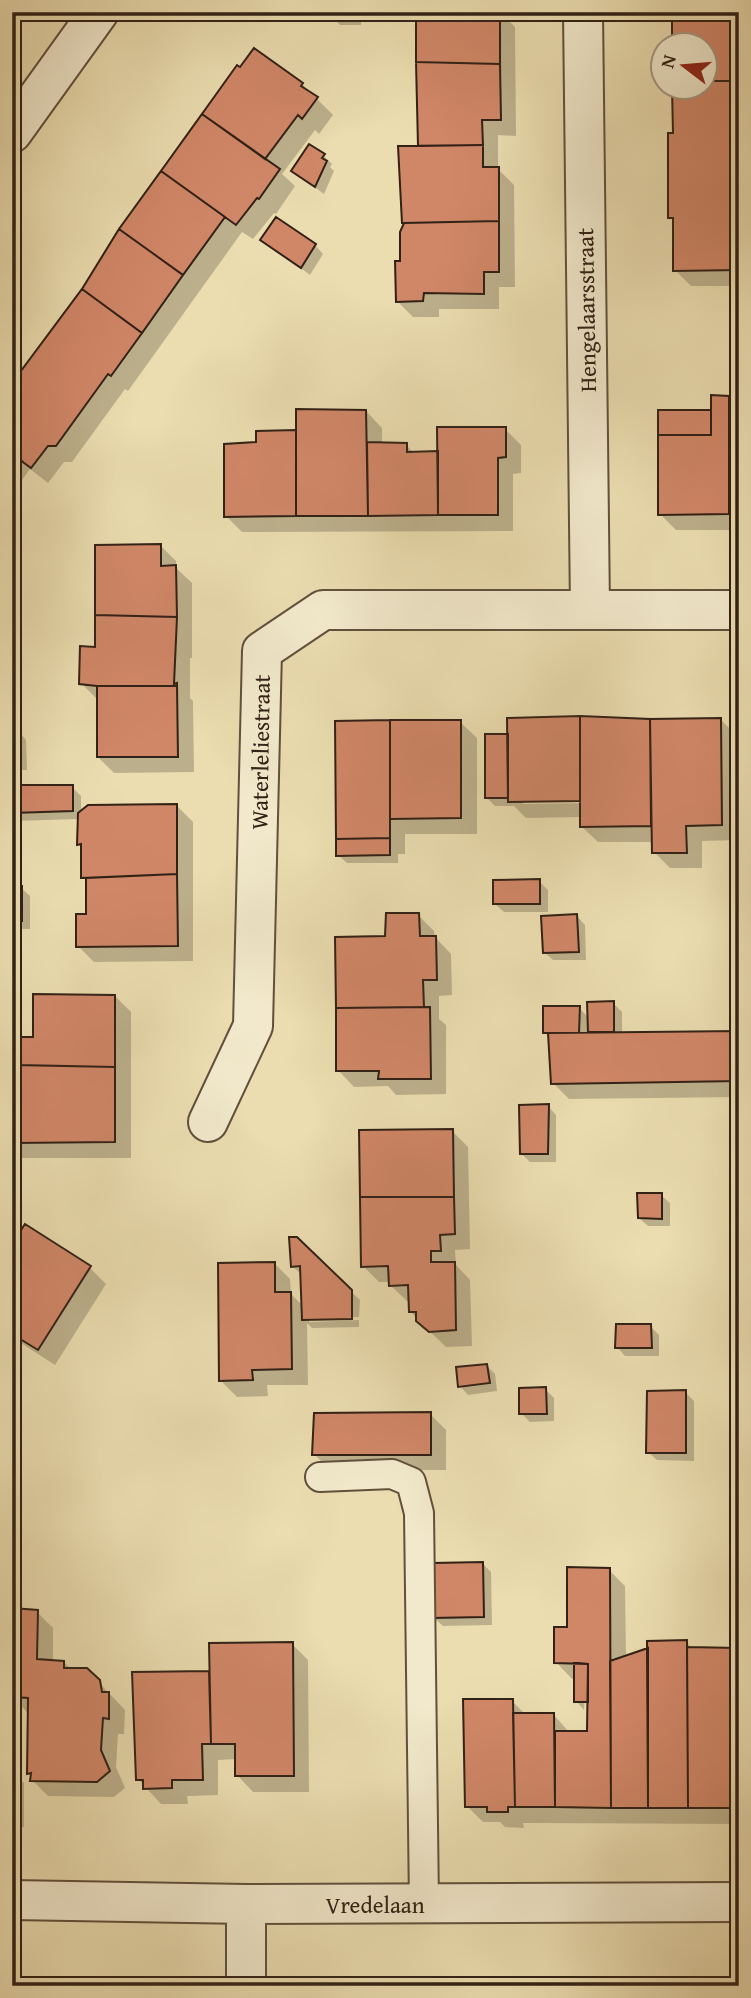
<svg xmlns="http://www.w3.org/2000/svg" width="751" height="1998" font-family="'Gentium Book Plus',serif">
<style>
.shadow{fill:#0003;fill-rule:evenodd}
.building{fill:#d08768;stroke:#312116;stroke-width:2}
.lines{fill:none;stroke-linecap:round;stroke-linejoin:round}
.service-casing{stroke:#60503c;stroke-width:32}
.minor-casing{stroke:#60503c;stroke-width:42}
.tertiary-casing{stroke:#60503c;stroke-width:42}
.service{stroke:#f2e9cc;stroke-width:28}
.minor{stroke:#f2e9cc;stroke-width:38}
.tertiary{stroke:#f2e9cc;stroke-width:38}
.labels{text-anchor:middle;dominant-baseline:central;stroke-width:7;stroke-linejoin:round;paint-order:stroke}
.street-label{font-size:23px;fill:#312116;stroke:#f2e9cc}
</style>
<rect width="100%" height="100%" fill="#ebddb0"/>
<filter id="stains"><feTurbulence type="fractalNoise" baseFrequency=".00286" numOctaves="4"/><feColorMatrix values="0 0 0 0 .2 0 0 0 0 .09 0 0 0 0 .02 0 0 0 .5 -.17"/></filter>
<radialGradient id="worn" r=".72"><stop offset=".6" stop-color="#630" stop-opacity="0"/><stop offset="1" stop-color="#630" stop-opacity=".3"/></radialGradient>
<path class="shadow" d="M332,12H361V25H340L332,16Z
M500,12L515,27L516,136L498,135V169L514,185L515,287H499V309H439V317H413L397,301L403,223L420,148Z
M739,12V286H691L675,270V222L670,217L674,135V88H706V46Z
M302,84L333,115L319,134L315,130L282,174L295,186L276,214L274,213L253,239L242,232L128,391L125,389L72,462H64L48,483L30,469L12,494V389Z
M323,155L332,164L330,167L334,171L324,194L293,171Z
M263,240L315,245L323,254L310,275Z
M739,397V530H676L660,514L713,412Z
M366,411L382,428V444L406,445L415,454L440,453L505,429L521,445V473L513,474V531L242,532L226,516L258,444Z
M160,545L176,561V568L192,583V658H190V698L193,701L194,772L114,773L98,757L97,699L81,683L97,649Z
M580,718L721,720L737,736V840L702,841V868H670L654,852L653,842H598L581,826V817L526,818L514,806H495L486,797L507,736ZM588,799L589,803L523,804V800Z
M460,722L477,738V834H405V854H398V863H347L338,855Z
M12,731H18L26,740L27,770H12Z
M12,787H72L81,796V813L177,806L193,822V961L94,962L78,946L87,915L88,881L83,877V848L79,844V819L12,821Z
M539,881L548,890V912H504L495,904Z
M12,888H21L30,896V929H12Z
M418,915L434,931L435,937L451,954L452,995L439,996V1019L446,1025V1094L396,1095L388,1086L354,1087L338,1070L337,939L387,938Z
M577,916L585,925L586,960H553L544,952Z
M115,996L131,1012V1158H13L12,1067H21L20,1039H34Z
M613,1003L622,1012V1034L739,1033V1097L569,1099L553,1083L550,1037L544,1032L579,1008L589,1018Z
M548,1106L556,1115V1162H530L521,1153Z
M452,1131L468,1147L470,1249L455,1250L456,1265L470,1280L472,1346L446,1347L418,1320L410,1311V1301H407L390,1285V1282H379L363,1266Z
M661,1195L670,1203V1226H648L639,1218Z
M25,1227L90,1268L106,1284L55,1365L21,1343L12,1357V1247Z
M296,1239L360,1300L359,1317L309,1318V1322L359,1320V1327L312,1328L307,1323L308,1385H267L268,1396L237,1397L221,1381L274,1263L290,1279L291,1294L303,1306L301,1274L292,1266Z
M650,1326L659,1335V1356H625L617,1347Z
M486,1365L495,1374L497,1391L468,1395L460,1386Z
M545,1389L554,1398V1421L530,1422L521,1413Z
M685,1392L694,1401V1461L657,1460L648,1452Z
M430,1414L446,1430V1470H330L314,1454Z
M483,1564L491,1572L492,1625L443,1626L434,1618Z
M609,1570L625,1586L626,1658L686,1642L693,1649L739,1650V1824L532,1823H523L524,1828L505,1827L500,1822H483L467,1806L512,1701L526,1715H554L570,1733H589V1679H586L584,1710L576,1701V1679H572L556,1662L569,1629Z
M37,1612L53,1628V1662H64L71,1669H86L125,1710L124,1734H118L116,1767L125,1788L114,1797L48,1796L32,1780V1777L29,1773L28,1713L12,1697Z
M292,1644L308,1660L309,1792H253L237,1775V1759L218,1760V1795L187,1796L188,1804H161L138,1779L134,1674L210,1673Z
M12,1771L24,1783V1827H12Z"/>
<path class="building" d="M330,12H354V17H330Z
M416,12H500V64L416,62Z
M672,12H739V81H706V46H672Z
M254,48L303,83L301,86L318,97L302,119L298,115L265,159L202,114L237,65L240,67Z
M416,62L500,64L501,120H482L483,145L418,146Z
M706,81H739V270L673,271V218H668V133H673L672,88H706Z
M202,114L280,169L259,199L257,198L236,225L161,171Z
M309,144L325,154L322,158L327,161L315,187L291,171Z
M483,145V167H499V221L402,223L398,146Z
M161,171L225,217L183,275L119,229Z
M276,217L316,244L301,268L260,240Z
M499,221V272H484V294L424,293L423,301L396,302L395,261H400V232L404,223Z
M119,229L183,275L142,333L82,289Z
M82,289L142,333L111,376L108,374L56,446H48L31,468L12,454V386L16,380L15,379Z
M711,395L729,396V514L658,515V435H711Z
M729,396H739V514H729Z
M296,409L366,410L368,516H296Z
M658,410H711V435H658Z
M437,427H506V457L498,458V515H438Z
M296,430V516L224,517V444L256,442V431Z
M367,442L407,443V452L438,451V515L368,516Z
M12,454L22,461L12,474Z
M161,544V566L176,565L177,617L95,615V545Z
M95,615L177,617L174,684L177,683V686H97L79,684L80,646L95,647Z
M97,686H177L178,757H97Z
M580,716V801L508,802L507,718Z
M580,716L650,719L651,826L580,827Z
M721,718L722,825L686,826L687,853H652L650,719Z
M390,720V838L336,839L335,721Z
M390,720H461V818L390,819Z
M12,729H19V762H12Z
M485,734H508V798H485Z
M12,785H73V811L12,813Z
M177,804V874L81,878V844L77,845L78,813L88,805Z
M390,838V855L336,856V839Z
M177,874L178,946L76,947V914H86V878Z
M540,879V904H493V880Z
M12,886H22V921H12Z
M386,913H419L420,936H436L437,980H423L424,1007L336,1008L335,937L385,936Z
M577,914L579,952L543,953L541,916Z
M33,994L115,995V1067L19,1065L18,1037H33Z
M614,1001V1032H588L587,1002Z
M543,1006H580L579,1033H543Z
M430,1007L431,1079H378L379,1071H336V1008Z
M739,1031V1081L551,1084L548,1033Z
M12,1065L115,1067V1142L12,1143Z
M549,1104L548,1154H520L519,1105Z
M453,1129L454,1197H360L359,1130Z
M637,1193H662V1219L638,1218Z
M360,1197H454L455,1234L440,1235L441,1251H431V1262H455L456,1330L429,1332L416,1321V1312H409L408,1285L389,1286L388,1266L361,1267Z
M25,1224L91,1266L38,1350L12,1334V1244Z
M289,1237H297L352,1290V1319L302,1320L300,1266L291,1267Z
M275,1262V1292H291L292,1369L252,1370L253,1380L219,1381L218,1263Z
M616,1324H651L652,1348H615Z
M487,1364L490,1383L458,1387L456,1367Z
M546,1387L547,1414H519V1388Z
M686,1390V1453H646L647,1391Z
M431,1412V1455H312L314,1413Z
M483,1562L484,1617L432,1618L433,1563Z
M567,1567L610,1568L611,1808L555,1807V1731H587L588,1664L554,1663V1627H567Z
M12,1608L38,1610L37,1659L64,1661V1668H87L100,1680L102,1692H109V1719L103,1718L101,1750L110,1771L97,1782L30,1781L31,1773L27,1774L28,1698L12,1697Z
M687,1640L688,1808H648L647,1641Z
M293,1642L294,1776H235V1744H211L209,1643Z
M687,1647L739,1648V1808H688Z
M648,1648V1808H611L610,1661Z
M574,1663L588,1664V1702H574Z
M209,1671L211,1744H202L203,1780H172V1788L143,1789V1780H136L132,1672Z
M463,1699H513L515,1807H508V1812H487V1807H465Z
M513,1713H554L555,1807H515Z"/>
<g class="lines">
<defs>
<path id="service" d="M320,1477L392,1474L411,1482L419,1513L424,1904"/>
<path id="minor" d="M583,12L590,609
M208,1122L253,1026L262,651L323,610H739
M12,1900L246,1904L739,1902
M246,1904V1986"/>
<path id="tertiary" d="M12,133L99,12"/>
</defs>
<use href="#service" class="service-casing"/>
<use href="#minor" class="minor-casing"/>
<use href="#tertiary" class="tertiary-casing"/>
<use href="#service" class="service"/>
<use href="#minor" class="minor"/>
<use href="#tertiary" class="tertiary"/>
</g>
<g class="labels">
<g class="street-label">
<text transform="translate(586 310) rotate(-91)">Hengelaarsstraat</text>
<text transform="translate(260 752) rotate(-89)">Waterleliestraat</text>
<text x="375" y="1904">Vredelaan</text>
</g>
</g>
<rect width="751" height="1998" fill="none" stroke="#ebddb0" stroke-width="42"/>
<rect x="14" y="14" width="723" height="1970" fill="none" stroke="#312116" stroke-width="3.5"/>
<rect x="21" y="21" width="709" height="1956" fill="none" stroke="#312116" stroke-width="2"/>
<g transform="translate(684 66) rotate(286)"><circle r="33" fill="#f2e9cc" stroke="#a59983" stroke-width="2"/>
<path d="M0-5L12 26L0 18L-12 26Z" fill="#8f2418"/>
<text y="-10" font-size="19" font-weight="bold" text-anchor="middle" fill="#312116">N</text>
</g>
<rect width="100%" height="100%" filter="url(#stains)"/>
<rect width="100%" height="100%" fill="url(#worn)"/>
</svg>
